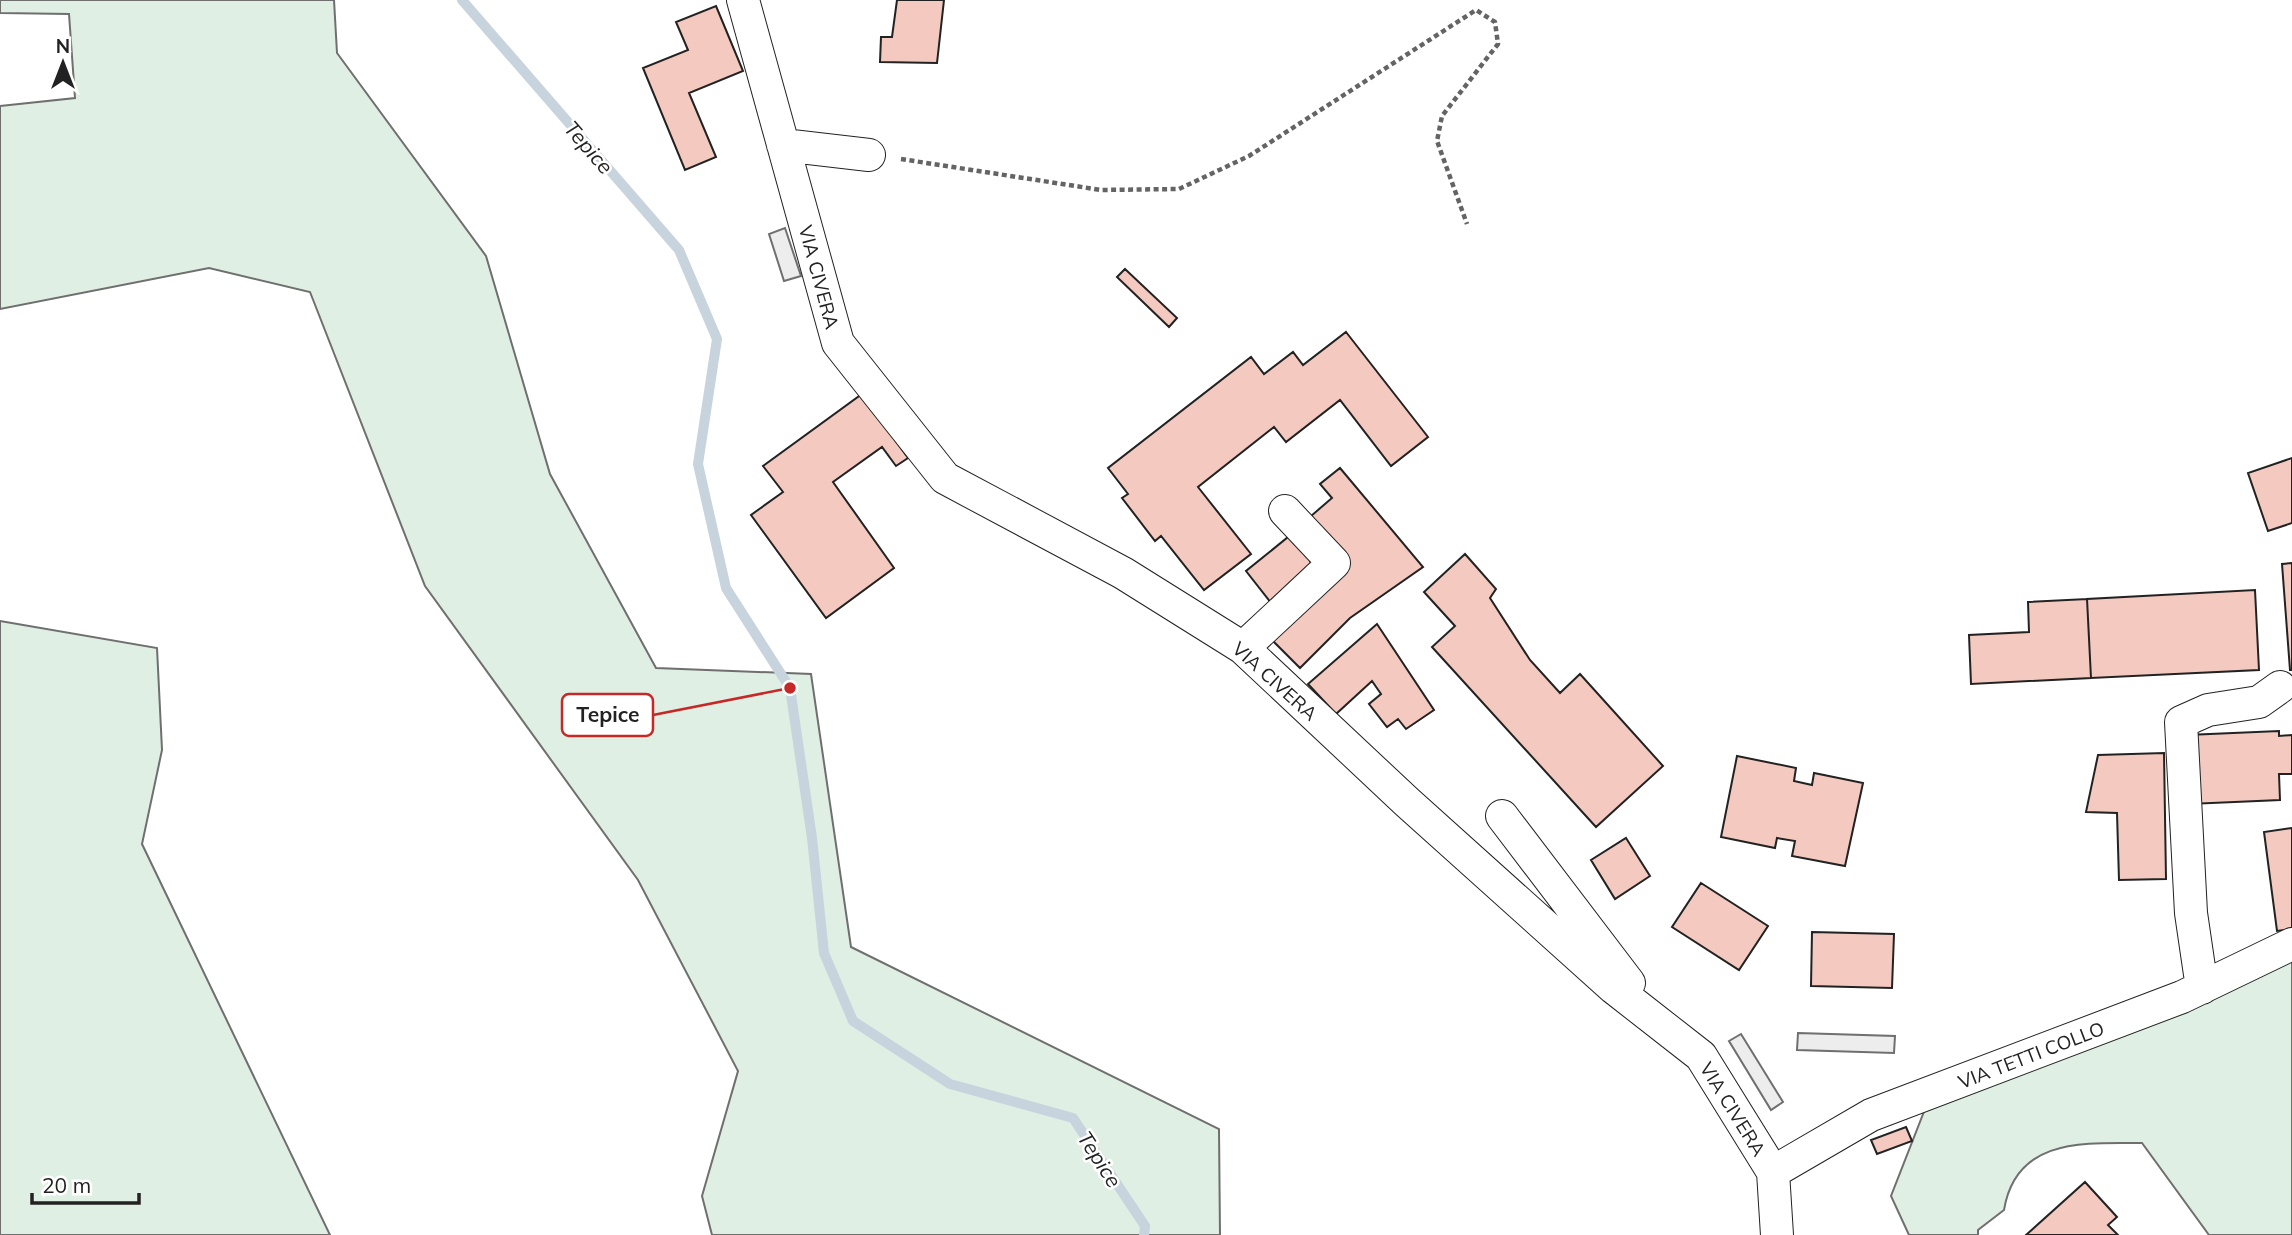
<svg xmlns="http://www.w3.org/2000/svg" width="2292" height="1235" font-family="Mulish,sans-serif">
<style>
.green{fill:#e0efe3;stroke:#6f6f6f;stroke-width:2}
.parking{fill:#ededed;stroke:#6f6f6f;stroke-width:2}
.lines{fill:none;stroke-linecap:round;stroke-linejoin:round}
.stream{stroke:#c7d3dd;stroke-width:10}
.building{fill:#f3c9c0;stroke:#222;stroke-width:2}
.street-casing{stroke:#222;stroke-width:34}
.path{stroke:#646464;stroke-width:4.5;stroke-dasharray:5 3.5;stroke-linecap:butt}
.street{stroke:#fff;stroke-width:32}
.labels{text-anchor:middle;dominant-baseline:central;stroke-width:5;stroke-linejoin:round;paint-order:stroke}
.street-label{font-size:19px;fill:#222;stroke:#fff}
.water-label{font-size:21px;font-style:italic;fill:#222;stroke:#fff}
.leader{fill:none;stroke:#c62828;stroke-width:2.5}
.callout-dot{fill:#c62828;stroke:#fff;stroke-width:2.5}
.callout{fill:#fff;stroke:#c62828;stroke-width:2.5}
.callout-label{font-size:21px;text-anchor:middle;font-weight:bold;fill:#222}
</style>
<rect width="100%" height="100%" fill="#fff"/>
<path class="green" d="M0,0H334L337,53L486,256L550,474L656,668L811,674L851,947L1219,1129L1220,1235H712L702,1196L738,1071L638,880L425,586L310,292L209,268L0,309V106L75,98L69,14L0,13Z
M0,621L157,648L162,750L142,844L330,1235H0Z
M2292,951V1235H2209L2142,1143C2085,1143 2016,1137 2004,1210L1978,1230V1235H1909L1891,1196L1927,1104Z"/>
<path class="parking" d="M785,228L801,276L784,281L769,234Z
M1798,1033L1895,1036L1894,1053L1797,1050Z
M1741,1034L1783,1102L1771,1110L1729,1041Z"/>
<g class="lines">
<path class="stream" d="M462,0L679,250L717,339L698,464L726,588L790,688L812,838L824,953L853,1021L950,1084L1073,1118L1145,1226L1144,1235"/>
</g>
<path class="building" d="M897,0H944L937,63L880,62L881,37H892Z
M716,6L743,71L689,93L716,157L685,170L643,68L688,50L676,22Z
M1125,269L1177,318L1169,327L1117,277Z
M1346,332L1428,437L1391,466L1340,400L1286,442L1274,427L1198,487L1251,554L1204,590L1161,536L1155,541L1122,498L1128,494L1108,468L1251,357L1264,374L1293,352L1303,365Z
M862,394L908,458L896,466L882,447L833,482L894,568L826,618L751,515L783,492L763,466Z
M2292,458V523L2268,531L2248,473Z
M1340,468L1423,567L1350,618L1300,668L1267,635L1347,559L1311,516L1332,498L1320,484Z
M1293,533L1308,551L1312,569L1275,608L1246,571Z
M1465,554L1496,589L1490,598L1530,660L1560,693L1580,674L1663,766L1596,827L1432,647L1455,626L1424,592Z
M2292,563V670H2290L2282,564Z
M2255,590L2259,670L2091,678L2087,599Z
M2087,599L2091,678L1971,684L1969,635L2029,632L2028,602Z
M1377,624L1434,710L1406,729L1398,719L1387,727L1369,704L1381,694L1372,681L1336,714L1308,684Z
M2279,731V736L2292,735V774H2279L2280,800L2189,804L2187,735Z
M2164,753L2166,879L2119,880L2117,813L2086,812L2098,755Z
M1737,756L1796,768L1794,781L1812,785L1814,773L1863,783L1845,866L1792,856L1795,841L1777,838L1775,848L1721,837Z
M2292,828V929L2277,931L2264,832Z
M1626,838L1650,876L1615,899L1591,860Z
M1701,883L1768,926L1739,970L1672,927Z
M1812,932L1894,934L1892,988L1811,986Z
M1906,1127L1912,1141L1877,1154L1871,1140Z
M2085,1182L2117,1217L2108,1225L2118,1235H2026Z"/>
<g class="lines">
<defs>
<path id="street" d="M743,0L838,343L945,478L1123,573L1243,648L1407,802L1614,988L1701,1056L1773,1172L1777,1235
M783,145L869,155
M1243,648L1334,563L1285,511
M1502,816L1629,983
M2202,988L2191,913L2181,722L2208,710L2259,702L2280,687
M1773,1172L1871,1115L2182,997L2292,944"/>
</defs>
<use href="#street" class="street-casing"/>
<path class="path" d="M901,159L1101,190L1179,189L1249,156L1476,10L1495,22L1498,44L1442,116L1437,141L1467,224"/>
<use href="#street" class="street"/>
</g>
<g class="labels">
<g class="street-label">
<text transform="translate(819 277) rotate(75)">VIA CIVERA</text>
<text transform="translate(1275 681) rotate(42)">VIA CIVERA</text>
<text transform="translate(2031 1055) rotate(-21)">VIA TETTI COLLO</text>
<text transform="translate(1733 1109) rotate(58)">VIA CIVERA</text>
</g>
<g class="water-label">
<text transform="translate(589 147) rotate(49)">Tepice</text>
<text transform="translate(1100 1159) rotate(57)">Tepice</text>
</g>
</g>
<path class="leader" d="M790 688L653 715"/>
<circle class="callout-dot" cx="790" cy="688" r="7"/>
<rect class="callout" x="562" y="694" width="91" height="42" rx="7"/>
<g class="callout-label">
<text x="608" y="722">Tepice</text>
</g>
<g transform="translate(63 63)" stroke="#ffffff" stroke-width="5" paint-order="stroke">
<path d="M0-5L12 26L0 18L-12 26Z" fill="#222222"/>
<text y="-10" font-size="19" font-weight="bold" text-anchor="middle" fill="#222222">N</text>
</g>
<path d="M32 1193v10h107v-10" fill="none" stroke="#222222" stroke-width="3.5"/>
<text x="42" y="1193" font-size="21" fill="#222222" stroke="#ffffff" stroke-width="5" paint-order="stroke">20 m</text>
</svg>
